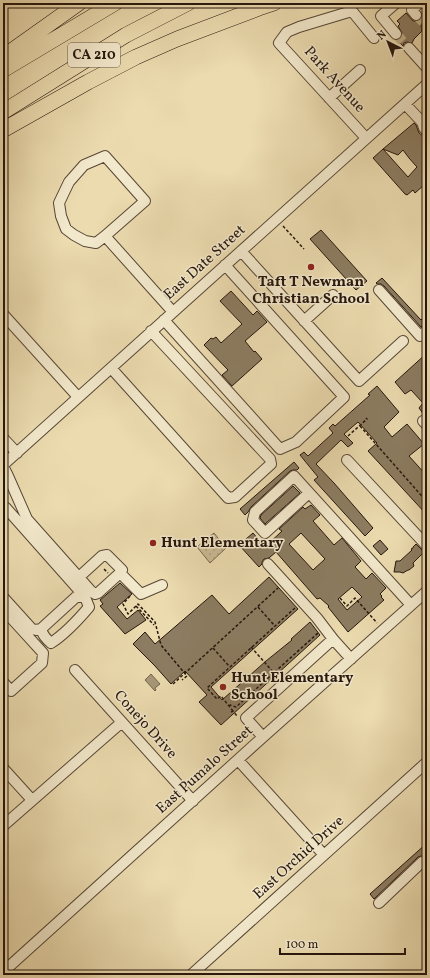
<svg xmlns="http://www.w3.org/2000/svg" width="430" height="978" font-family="Vollkorn,serif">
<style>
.park{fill:url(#park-dots);stroke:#786850}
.water{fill:#a89878;stroke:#74644d}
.building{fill:#8c7c61;stroke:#26160d;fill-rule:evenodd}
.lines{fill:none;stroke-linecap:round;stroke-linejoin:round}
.minor-tunnel{stroke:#c4b48f;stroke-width:10;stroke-dasharray:10 5;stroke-linecap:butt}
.minor-casing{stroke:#574736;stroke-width:12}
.highway-casing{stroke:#26160d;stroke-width:16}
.path{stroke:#26160d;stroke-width:1.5;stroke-dasharray:3 2;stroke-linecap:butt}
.minor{stroke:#f2e8cb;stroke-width:10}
.highway{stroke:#ebdbaf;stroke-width:15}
.poi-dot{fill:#8f2418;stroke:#f2e8cb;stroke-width:1.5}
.labels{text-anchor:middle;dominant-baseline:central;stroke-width:3;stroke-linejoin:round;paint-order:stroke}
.shield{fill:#f2e8cb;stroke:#635546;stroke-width:1}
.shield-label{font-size:14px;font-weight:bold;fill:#26160d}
.street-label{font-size:15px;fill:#26160d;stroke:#f2e8cb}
.poi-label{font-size:15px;font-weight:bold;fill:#26160d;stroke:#f2e8cb;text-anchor:start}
</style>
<defs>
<pattern id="park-dots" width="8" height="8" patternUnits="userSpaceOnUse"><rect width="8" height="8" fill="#caba93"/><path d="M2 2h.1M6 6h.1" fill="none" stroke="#ad9f7e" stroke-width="1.8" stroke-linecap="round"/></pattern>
</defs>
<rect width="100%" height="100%" fill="#ebdbaf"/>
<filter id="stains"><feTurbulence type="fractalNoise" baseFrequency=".005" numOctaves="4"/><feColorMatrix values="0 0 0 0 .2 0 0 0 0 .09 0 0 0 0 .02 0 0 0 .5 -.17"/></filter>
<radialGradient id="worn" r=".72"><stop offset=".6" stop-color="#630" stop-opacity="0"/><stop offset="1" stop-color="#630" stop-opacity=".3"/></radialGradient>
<path class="park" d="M214,533L226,548L210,563L197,547Z"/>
<path class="water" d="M151,674L160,684L155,688L156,690L155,691L145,680Z"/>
<path class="building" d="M427,8V20L423,21L421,26L422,31L414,39L412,43L407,42L404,43L403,46L397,40L400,39L402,33L398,26L400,24L397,21L406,13L413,21H417L420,20L422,17V12Z
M414,123L416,125L419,133L423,136L427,137V179L423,183L424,185L415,193L413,190L407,195L405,194L373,158L383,149L408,177L417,167L409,158L403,150L398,155L383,149Z
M321,230L367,281L356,290L310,239Z
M382,278L421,320L427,314V324L423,325L421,327L384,286L381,284H377L376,283Z
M231,291L253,315L257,311L267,322L245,341L254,352L255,351L262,359L232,386L222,375L228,370L204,345L211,338L213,339L216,337L221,343L242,324L220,301Z
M427,353V416L424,415L419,408L423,403L411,390L405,394L395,382Z
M377,386L399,412L384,427L392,437L407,424L424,444L409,456L427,476V515L368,451L377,443L358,422L344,434L353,443L348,447L341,440L316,464L334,483L373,528L365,536L314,480L318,477L300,455L304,452L308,456L333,433L329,428L333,424L335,426L370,395L368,394Z
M294,462L299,468L297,470H293L290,471L251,507L248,512L245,515L240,509Z
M293,486L300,493L265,524L260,518L261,515Z
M311,505L320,515L313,521L334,545L342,538L361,561L355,567L366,579L372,573L386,588L380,594L382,596L381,597L384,600L348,632L328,607L329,606L320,598L317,599L276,552L269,558L264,559L262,562V564L259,567L239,545L253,533L265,547L282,531L279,529L303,507L305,509ZM301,533L325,559L313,570L289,544ZM352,587L362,597L347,610L338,599Z
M380,540L388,549L381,555L373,546Z
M416,544L424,552L413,563L414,566L409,570H408L403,573L400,572H394L396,561H400L412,550L411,549L413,548V547Z
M269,577L298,609L211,687L222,700L266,661L292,640L291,639L310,622L320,635L221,725L199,702L207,695L185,671L171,684L155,666L133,644L145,632L155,644L212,595L229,614Z
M120,583L132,594L117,607L127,619L138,610L146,620L125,634L100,606L103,604L100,600Z
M427,843V854L425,856H421L418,857L374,899L370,894Z"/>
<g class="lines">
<path class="minor-tunnel" d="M423,10L427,14
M416,15L427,26
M396,34L409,48"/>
<defs>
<path id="minor" d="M396,3L381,16L396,34
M416,15L412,10L419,3
M427,26V27
M409,48L427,68
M329,98L360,70
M405,104L422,122L424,128L427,131
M366,138L279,43L287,32L299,27L352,11L374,38
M105,236L96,243L85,241L74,235L66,229L61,216L59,203L69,182L84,165L105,156L145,201L105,236L173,312
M241,251L359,381L403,341
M379,290L420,336L427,330
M3,314L78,397
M164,320L280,449L296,442L344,397L225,265
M304,321L333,295
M111,368L228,498L235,497L271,464L270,459L151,331
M423,421L427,425
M3,438L17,453
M347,460L427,546
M3,465L427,84
M3,466L8,476L27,519L91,591L95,594L98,593L120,573L122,570L107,555L102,556L79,577
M309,493L265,533L253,520L255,512L294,476L391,583L411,605
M3,506L6,508L85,597
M268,564L317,618L333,639
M120,573L141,594L162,585
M3,597L32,629L36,630L41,629L76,597H85L89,607C78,620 65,634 51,643C46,639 43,636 41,629
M3,609L43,653L42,663L11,691L3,682
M75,670L193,801
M263,737L246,718L333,639L351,659
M238,760L324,855
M3,768L32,800
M3,826L122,722
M379,903L422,862H427
M3,972L263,737L427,591
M191,975L427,762"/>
<path id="highway" d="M3,57L79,3
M3,70L115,3
M3,112L126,35L188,3
M3,130L88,82L136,57L177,39L259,8L274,3"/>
</defs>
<use href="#minor" class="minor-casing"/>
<use href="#highway" class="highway-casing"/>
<path class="path" d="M283,226L304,249
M360,426L427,502
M348,436L367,419L366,418
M104,569L108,573
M130,596L123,604L128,614L138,604L155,622L161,645L187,676L182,680
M340,598L347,606L355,598L377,623
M136,606L154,625
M258,607L275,626
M251,647L274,673
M213,648L230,667
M173,684L278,588
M229,706L230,705L236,707L318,633
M233,711L221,696L217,699L207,688L296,607
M231,712L233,711L237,716"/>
<use href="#minor" class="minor"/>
<use href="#highway" class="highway"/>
</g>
<g class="poi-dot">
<circle cx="311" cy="267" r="4"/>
<circle cx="153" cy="543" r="4"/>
<circle cx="223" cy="687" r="4"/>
</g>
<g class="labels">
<rect class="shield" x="68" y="43" width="52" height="24" rx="3"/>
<g class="shield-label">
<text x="94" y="55">CA 210</text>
</g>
<g class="street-label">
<text transform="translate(334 80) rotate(48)">Park Avenue</text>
<text transform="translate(205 263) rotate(-42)">East Date Street</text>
<text transform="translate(145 725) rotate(48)">Conejo Drive</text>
<text transform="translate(205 770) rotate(-42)">East Pumalo Street</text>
<text transform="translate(299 858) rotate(-42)">East Orchid Drive</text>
</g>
<g class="poi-label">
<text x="311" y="282" text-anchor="middle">Taft T Newman<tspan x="311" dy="17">Christian School</tspan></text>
<text x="161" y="543">Hunt Elementary</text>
<text x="231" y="678">Hunt Elementary<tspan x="231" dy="17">School</tspan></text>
</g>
</g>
<rect width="430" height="978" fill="none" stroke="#ebdbaf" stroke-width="16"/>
<rect x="4" y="4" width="422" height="970" fill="none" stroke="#26160d" stroke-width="2"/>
<rect x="8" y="8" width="414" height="962" fill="none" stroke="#26160d"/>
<g transform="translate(388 42) rotate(318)" stroke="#f2e8cb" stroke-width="3" paint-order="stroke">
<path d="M0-3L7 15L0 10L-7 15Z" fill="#26160d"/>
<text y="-6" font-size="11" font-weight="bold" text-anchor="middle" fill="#26160d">N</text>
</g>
<path d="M280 948v6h125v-6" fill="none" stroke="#26160d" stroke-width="2"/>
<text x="286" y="948" font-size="12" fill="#26160d" stroke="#f2e8cb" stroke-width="3" paint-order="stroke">100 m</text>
<rect width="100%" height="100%" filter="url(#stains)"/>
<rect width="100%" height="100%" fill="url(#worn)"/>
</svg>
